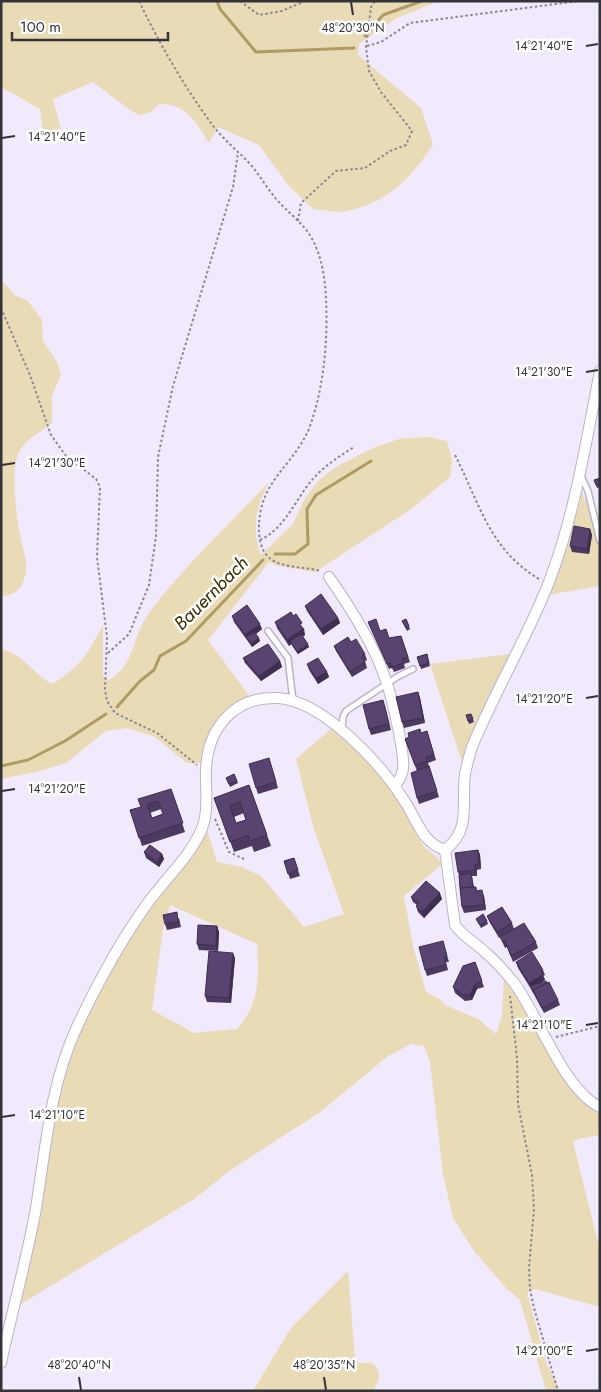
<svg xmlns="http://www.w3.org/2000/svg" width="601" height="1392" font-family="Jost,sans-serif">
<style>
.green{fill:#e8dbb5;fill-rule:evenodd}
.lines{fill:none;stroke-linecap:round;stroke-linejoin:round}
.stream{stroke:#af9b63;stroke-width:3}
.lane-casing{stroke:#bcb3c9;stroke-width:8}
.street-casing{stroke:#bcb3c9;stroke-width:12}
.path{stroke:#8b8693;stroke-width:2;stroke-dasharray:2.5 2.5;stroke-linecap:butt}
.lane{stroke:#fff;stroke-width:5}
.street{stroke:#fff;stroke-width:10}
.wall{fill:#4c3a61;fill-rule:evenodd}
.shaded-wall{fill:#3e2f4f}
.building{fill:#584371;stroke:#3e2f4f;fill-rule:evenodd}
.ticks{fill:none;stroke:#35323a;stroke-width:2}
.labels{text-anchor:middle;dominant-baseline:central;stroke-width:5;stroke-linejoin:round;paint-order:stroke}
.water-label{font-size:19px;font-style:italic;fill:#3e3000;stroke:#fff}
.ticks-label{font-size:12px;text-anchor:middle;fill:#35323a;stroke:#fff;stroke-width:5;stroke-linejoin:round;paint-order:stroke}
</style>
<rect width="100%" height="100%" fill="#f1e9fc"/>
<path class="green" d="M1,1H439L397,18L359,44L358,55L421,108L433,144C414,176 385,204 347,211C337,213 324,210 313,209L289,186L259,145L218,127L209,143C197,123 186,103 159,104L151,112L140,115L129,109L93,82L53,99L61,130L56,138H47L43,134L40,109L1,87Z
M1,280L16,296L28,301L42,320L43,341L57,362L61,374L52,396V423C42,431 23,441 18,454C11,474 16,513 20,535C22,548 29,562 25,576C22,590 14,595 1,596Z
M427,437L447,441L452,460L450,477L411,509L315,572L279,566L269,562L208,640L250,697C218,709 207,730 201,763H187L155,737L128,728L106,731L66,763L40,771L1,779V649C23,654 33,674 52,684C80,668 89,652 103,625V676L109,680C134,667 133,634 149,613C182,568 231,523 269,482C256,506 251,529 261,555L293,524L305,498L319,480L336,467L373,448L399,439Z
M581,492C598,521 600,554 600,586L547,595L560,567Z
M511,654L463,765L430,664Z
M332,728C358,752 385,778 404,808C411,818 414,831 421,842C427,851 436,855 442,864L404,896L413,946L426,992L440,999L445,1005L478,1019L496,1034L502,1016L504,980L522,1003L546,1044L600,1111V1135L578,1139L573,1142L600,1251V1307L535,1289L527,1292L546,1362L560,1391H546L520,1300L507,1289L474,1251L453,1218L443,1174L430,1062L424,1046L411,1044L388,1056L319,1113L232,1169L194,1199L19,1305L52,1111L74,1041L118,953L206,827L217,862L242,867L261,876L304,927L344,914L313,826L296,759ZM170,905L257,944C259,975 260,1005 237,1029L194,1033L152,1010L163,929Z
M348,1271L355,1360L360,1363H372C383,1374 379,1378 374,1391H253L291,1328Z"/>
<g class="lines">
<path class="stream" d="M217,1L220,9L256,52L354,48
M365,36L383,15L422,1
M275,554H295L308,544L307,509L316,495L371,461
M117,707L140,681L154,670L160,656L186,641L263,560
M1,766L28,760L65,741L106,714"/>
<defs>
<path id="lane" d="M580,474L588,491L600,541
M268,631L288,658L293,701
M342,728L343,717L346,711L397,677L413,669"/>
<path id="street" d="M329,577C350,607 372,641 384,675C391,693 405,752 403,769C402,777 399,781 394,786
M445,850C472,829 461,804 465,774C467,765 469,756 472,747C495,691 527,638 549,582C575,514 586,442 600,371
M445,850L455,925C463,937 476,943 486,953C497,962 506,973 515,984C539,1017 564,1090 600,1107
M1,1363C12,1311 27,1259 36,1208C46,1146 50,1087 76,1029C96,986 119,943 147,904C164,880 187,860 200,833C210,812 205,791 206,769C208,728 234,696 278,698C324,701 382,765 405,802C418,821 421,842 445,850"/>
</defs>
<use href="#lane" class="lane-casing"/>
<use href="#street" class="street-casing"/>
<path class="path" d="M139,1C160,45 185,88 214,127C225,141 239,152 251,165C261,177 268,190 278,201C286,210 295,217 302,225C320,244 325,274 326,299C328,340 324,387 310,426C295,466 259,479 259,528C259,536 260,546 265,553C275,569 304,566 321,571
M240,1L259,15L282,11L305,1
M367,46L381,42L410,23L579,1
M298,221L301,203L336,171L365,168L390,151L406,145L412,131L381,92L369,71L366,47L371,7L375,1
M1,308L30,375L51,435L66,456L96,479L100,487L97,557L107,637L105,690L107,701L115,713L157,733L197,765
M455,455C480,504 489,549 539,579
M260,540C284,529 295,501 311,481C323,467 338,457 354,447
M108,653L129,634L149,585L156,536L158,457L173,386L233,187L238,153
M215,819L229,852L244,859
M510,996L517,1058L518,1104L532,1175L534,1209L529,1268L530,1289L534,1308L558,1391
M556,1037L600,1026"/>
<use href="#lane" class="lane"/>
<use href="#street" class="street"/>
</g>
<path class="wall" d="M600,478V487L597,488L594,480Z
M590,529L592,535L589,554L572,552L570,546Z
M305,606L338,618L340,623L323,635L307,611Z
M232,616L262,629L256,634L260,641L252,647L234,622Z
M406,619L410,629L407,631L402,621Z
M275,622L304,628L305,635L302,637L309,647L298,654L291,644L289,646L277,628Z
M368,622L389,638L401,636L410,662L404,664L405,668L394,672L392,668L389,669Z
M351,642L365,654L367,660L365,661L367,668L352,677L336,651L334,646Z
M427,654L430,666L421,669L417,657Z
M243,658L280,661L282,667L261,681L245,663Z
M307,664L327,672L329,677L318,684L309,670Z
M418,692L420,698L425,723L404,728L402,722Z
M385,706L391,730L371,735L369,729Z
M471,714L474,722L469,724L466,715Z
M427,731L436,760L428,763L439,797L419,804L417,798V771L405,739Z
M271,764L278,788L258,794L256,788Z
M234,774L238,783L230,787L226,778Z
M249,785L271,846L254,852L252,846L234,852L214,798ZM244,813L246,820L236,823L234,817Z
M171,789L185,832L142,846L130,810L141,807ZM161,809L163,814L152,818L150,813Z
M478,850L480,855L481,869L477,870V876H472L474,887H476L477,891L484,896L486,910L464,913L462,907L459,875L458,872Z
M144,852L162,854L164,859L159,867L146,858Z
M294,858L300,876L290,879L284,861Z
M411,897L442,899L424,918L418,912L416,906L417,905L413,902Z
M487,916L512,923L514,929L536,942L538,948L513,962L507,947L505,948L500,937L499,938L489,921Z
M179,918L181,927L167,930L165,924Z
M476,919L487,921L488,924L481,928Z
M217,926L219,932L218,951L199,950L197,944Z
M443,941L449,962H446L448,970L427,976L425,970Z
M235,958L231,1003L207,1002L205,996Z
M475,962L484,987L477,989L472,1000L465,1001L455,993L453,987Z
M516,962L543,970L545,975L543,976L545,980L540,983L558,1000L560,1005L544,1013L531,989L518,968Z"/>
<path class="shaded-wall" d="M590,529L592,535L589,554L587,549Z
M338,618L340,623L323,635L321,629Z
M260,624L262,629L248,640L245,635Z
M303,629L305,635L292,644L290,641L291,644L289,646L287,640Z
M259,638L260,641L252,647L251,644Z
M308,644L309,647L298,654L297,652Z
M280,661L282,667L261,681L259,676Z
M327,672L329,677L318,684L316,678Z
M418,692L420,698L425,723L423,718Z
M478,850L480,855L481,869L479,864Z
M162,854L164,859L159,867L157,862Z
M482,890L484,896L486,910L484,905Z
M440,893L442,899L424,918L422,912Z
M217,926L219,932L218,951L216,946Z
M233,953L235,958L231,1003L229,998Z
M543,975L545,980L532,988L529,983Z
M475,984L477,989L472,1000L470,995Z"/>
<path class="building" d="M600,478V484L596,485L594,480Z
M574,526L590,529L587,549L570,546Z
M321,594L338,618L321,629L305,606Z
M247,605L260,624L245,635L232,616Z
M291,612L293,616L296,614L302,623L300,624L303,629L287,640L275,622Z
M376,619L380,631L386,629L389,638L401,636L408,657L402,659L403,663L392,667L390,663L387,664L368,622Z
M406,619L409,626L406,628L402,621Z
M254,632L259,638L251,644L246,637Z
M301,634L308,644L297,652L290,641Z
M348,637L351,642L356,639L365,654L362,656L365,662L350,672L334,646Z
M268,644L280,661L259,676L243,658Z
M427,654L429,663L420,666L417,657Z
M318,658L327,672L316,678L307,664Z
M418,692L423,718L402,722L396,697Z
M383,700L389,724L369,729L363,705Z
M471,714L473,719L468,721L466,715Z
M420,729L421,733L427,731L434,755L426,757L427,761L415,765L405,739L409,737L408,733Z
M269,758L276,782L256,788L249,764Z
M429,766L437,791L417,798L411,773Z
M234,774L237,781L229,784L226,778Z
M249,785L267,835L250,841L248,835L230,842L214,798ZM240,802L246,820L236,823L230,806Z
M171,789L183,823L139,838L130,810L141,807L138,799ZM158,801L163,814L152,818L147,804Z
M150,845L162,854L157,862L144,852Z
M478,850L479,864H475V870L458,872L455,853Z
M294,858L298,870L288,874L284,861Z
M471,873L473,887L460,888L459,875Z
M426,881L440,893L422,912L416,906L419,903L411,897Z
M476,887V891L482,890L484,905L462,907L460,888Z
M502,907L512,923L497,932L487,916Z
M177,912L178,922L165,924L163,915Z
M483,914L487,921L480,925L476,919Z
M524,923L536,942L511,956L505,941L503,942L500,937Z
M198,925L217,926L216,946L197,944Z
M443,941L447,956L444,957L446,965L425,970L419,947Z
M209,951L233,953L229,998L205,996Z
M532,952L543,970L541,971L543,975L529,983L516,962Z
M475,962L482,981L475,984L470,995H463L453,987L463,966Z
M546,981L547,983L533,990L534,993L530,986Z
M549,982L558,1000L542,1008L533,990Z"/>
<path class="ticks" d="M351,2L353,15M586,46L598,44M2,138L15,136M586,372L598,370M2,465L15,463M586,698L598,696M2,791L15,789M586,1025L598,1023M2,1117L15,1115M586,1351L598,1349M79,1377L81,1390M324,1377L326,1390"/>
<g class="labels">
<g class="water-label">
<text transform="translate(211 593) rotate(-45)">Bauernbach</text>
</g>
</g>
<g class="ticks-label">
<text x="353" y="32">48°20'30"N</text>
<text x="544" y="50">14°21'40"E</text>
<text x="57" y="141">14°21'40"E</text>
<text x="544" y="376">14°21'30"E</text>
<text x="57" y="467">14°21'30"E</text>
<text x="544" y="703">14°21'20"E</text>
<text x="57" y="793">14°21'20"E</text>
<text x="544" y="1029">14°21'10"E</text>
<text x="57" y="1119">14°21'10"E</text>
<text x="544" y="1355">14°21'00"E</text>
<text x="79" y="1369">48°20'40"N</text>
<text x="324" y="1369">48°20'35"N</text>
</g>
<rect width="601" height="1392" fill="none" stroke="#35323a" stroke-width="5"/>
<path d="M12 32v8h156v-8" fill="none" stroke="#35323a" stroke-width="2.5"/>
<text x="20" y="32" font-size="15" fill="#35323a" stroke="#ffffff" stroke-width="4" paint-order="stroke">100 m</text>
</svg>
